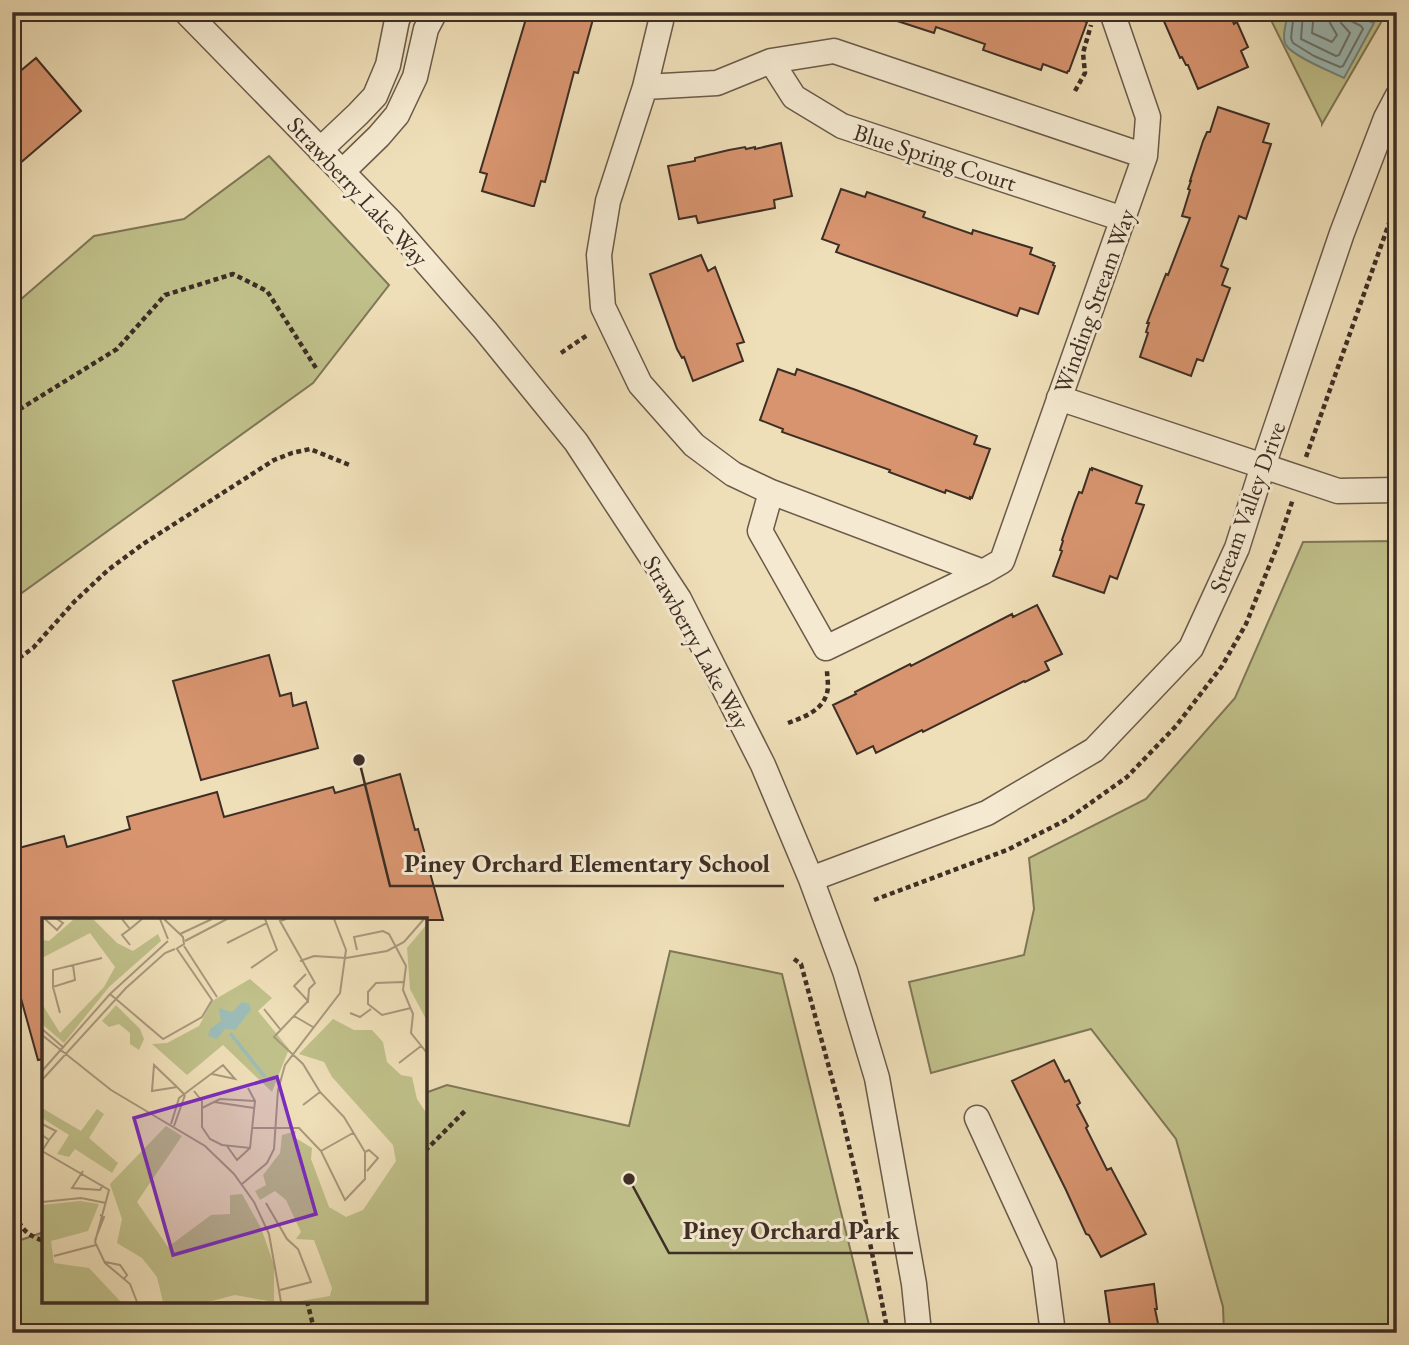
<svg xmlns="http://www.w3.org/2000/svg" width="1409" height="1345" font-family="'EB Garamond',serif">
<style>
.green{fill:#c0c08a;stroke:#7e7758;stroke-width:2}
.water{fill:#9cbbb7;stroke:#76837d;stroke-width:2}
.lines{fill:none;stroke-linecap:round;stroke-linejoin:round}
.shore{stroke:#6c746e;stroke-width:2}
.building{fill:#d7946f;stroke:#3d2e25;stroke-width:2}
.minor-casing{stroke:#6a5a4a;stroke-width:27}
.path{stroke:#3d2e25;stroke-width:4.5;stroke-dasharray:5 3.5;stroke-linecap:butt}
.minor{stroke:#f5ead1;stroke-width:24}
.labels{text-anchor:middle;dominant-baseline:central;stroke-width:6;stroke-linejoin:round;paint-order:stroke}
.street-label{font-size:24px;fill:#3d2e25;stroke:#f5ead1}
.inset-river{fill:none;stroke:#9cbbb7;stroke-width:3.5}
.inset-road{fill:none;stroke:#a8987d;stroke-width:2}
.view{fill:#7b2cbf;fill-opacity:0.15;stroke:#7b2cbf;stroke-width:3.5}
.inset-edge{fill:none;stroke:#3d2e25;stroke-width:3.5}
.leader{fill:none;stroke:#3d2e25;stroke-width:2.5}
.callout-dot{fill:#3d2e25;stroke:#f5ead1;stroke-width:2.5}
.callout-label{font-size:26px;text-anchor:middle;font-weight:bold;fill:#3d2e25;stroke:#f5ead1;stroke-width:6;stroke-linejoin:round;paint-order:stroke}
</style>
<rect width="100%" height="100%" fill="#efdfb8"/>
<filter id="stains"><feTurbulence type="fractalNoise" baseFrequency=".00286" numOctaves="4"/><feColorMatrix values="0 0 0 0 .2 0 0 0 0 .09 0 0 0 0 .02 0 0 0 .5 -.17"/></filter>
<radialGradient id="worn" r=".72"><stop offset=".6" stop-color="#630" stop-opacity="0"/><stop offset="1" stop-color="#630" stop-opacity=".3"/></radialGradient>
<path class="green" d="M1267,12H1387L1322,124V123Z
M269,156L389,285L313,383L12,600V307L94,236L184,219Z
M1397,541V1333H1224L1223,1307L1176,1139L1091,1029L931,1073L909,982L1024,955L1034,909L1029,858L1146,799L1235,698L1303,542Z
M670,951L782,974L871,1333H12V1243L44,1232V1301H425V1093L447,1085L629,1126Z"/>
<path class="water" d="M1288,12H1347L1374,23L1344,78C1332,72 1292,56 1286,45C1281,37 1287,21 1288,12Z"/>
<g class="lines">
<path class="shore" d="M1294,12L1291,38L1293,43L1314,56L1340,67L1343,66L1363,29L1361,26L1349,20L1347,12
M1303,12L1301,39L1336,56L1339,55L1350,33L1341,23L1339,12
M1314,12L1312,33L1332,42L1337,35L1330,23L1328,12"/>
</g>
<path class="building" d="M528,12H595L578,73L574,72L545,182L541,181L534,206H532L482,191L487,174L480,172Z
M883,12H1060L1087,22L1069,71H1068L1067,73L1043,64L1041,70L983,50L985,44L936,27L934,33L882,16Z
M1162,12H1229L1234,24L1237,22L1248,47L1241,51L1248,67L1198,89L1188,65H1186L1182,57L1180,58L1163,19L1165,18Z
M36,58L81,111L12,170V78Z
M1218,107L1269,124L1263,142L1271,144L1246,219L1239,216L1221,266L1228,269L1222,285L1230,288L1203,361L1197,359L1191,376L1140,357L1148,333L1146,332L1149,323H1147L1162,284L1166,274L1168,275L1190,218L1182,216L1190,190L1188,189L1191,181H1190L1203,141L1207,132H1210Z
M781,143L792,196L774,200L775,208L749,213L698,223L696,216L679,219L668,166L695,161V158L729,150L745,147L746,149L755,147V149Z
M841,189L865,197L867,192L925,212L923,217L972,234L973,230L1032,248L1030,254L1054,263L1053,265L1055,266L1038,314L1020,308L1017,316L836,252L839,245L822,239Z
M701,255L708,271L715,267L744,342L737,344L743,361L693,381L684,357L682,358L677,349L650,274Z
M778,369L795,375L797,369L856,390L977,436L974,444L990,449L972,498L970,497V499L946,490L945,493L889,472L890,470L782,432L783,429L760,420Z
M1092,468L1142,486L1136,503L1144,505L1117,579L1110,576L1104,593L1053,576L1062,551L1060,550L1063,541L1062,540L1075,502L1079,492L1082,493L1090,469L1092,470Z
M1037,605L1062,654L1045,662L1049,670L1025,682L1024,681L923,732L922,730L876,753L873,746L857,754L833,705L856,694L855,692L910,664L911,666L1012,614L1013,617Z
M269,655L280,696L291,693L293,706L306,702L318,748L201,780L173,681Z
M400,774L415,830L418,829L443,920H44V1059L38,1060L20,995L12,997V863L18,861L15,849L64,836L67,847L106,836L130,829L127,817L217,792L224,817L333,787L335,793Z
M1054,1060L1065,1082L1069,1080L1080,1103L1077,1105L1088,1126L1086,1128L1107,1170L1111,1168L1146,1234L1101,1257L1089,1235L1086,1234L1066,1190L1012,1081Z
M1154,1284L1157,1309H1155L1160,1333H1111L1105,1291Z"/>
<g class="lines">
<defs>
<path id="minor" d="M186,12L392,223L485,330L576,442L679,599L763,765L811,879L845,971L877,1078L914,1284L919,1333
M660,12L661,21L645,87L608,201L599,255L603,307L640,384L694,445L733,474L771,492L983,572L1002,561L1145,156L1148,117L1114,18
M771,61L794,97L842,126L1123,219
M645,87L717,83L771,61L834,51L1145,156
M320,150L358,114L375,96L388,65L397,20L401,12
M342,172L379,136L397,115L415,77L426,29L435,12
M1059,398L1338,491L1397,490
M771,492L760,531L826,648L983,572
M811,879L987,813L1094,750L1191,648L1237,548L1263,466L1342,233L1386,118L1397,97
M977,1118L1044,1264L1053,1333"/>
</defs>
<use href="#minor" class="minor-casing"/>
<path class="path" d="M1075,91L1085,73L1083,53L1091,25
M561,353L589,334
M12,414L117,349L165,295L233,274L267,291L316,368
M1306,457L1397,201
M12,663L33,648L75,601L108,570L143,544L274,460L292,453L310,449L352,466
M788,723C804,717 822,711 827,693C829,686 827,677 827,670
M874,900L1007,850L1068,819L1127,777L1176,726L1222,666L1246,624L1278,544L1293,499
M794,959L801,964L840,1108L859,1188L886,1323V1333
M425,1151L465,1111
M12,1206C20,1226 23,1234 44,1241
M307,1301L315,1333"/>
<use href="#minor" class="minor"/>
</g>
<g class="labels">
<g class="street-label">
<text transform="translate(935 157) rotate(18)">Blue Spring Court</text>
<text transform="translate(358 191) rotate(47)">Strawberry Lake Way</text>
<text transform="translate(1094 301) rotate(-70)">Winding Stream Way</text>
<text transform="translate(1247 507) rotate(-70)">Stream Valley Drive</text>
<text transform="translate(697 642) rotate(61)">Strawberry Lake Way</text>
</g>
</g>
<g transform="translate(42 918)">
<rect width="385" height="385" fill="#efdfb8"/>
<path d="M32,1H51L75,25L91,33L116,16L119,23L67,69L22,125L0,106V86L18,115L62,69L73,49L48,15L0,40V22L7,23ZM385,6V103L368,71L365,30ZM208,61L230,80L216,93L247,131L230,174L181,127L145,157L110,126L125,125L157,108L170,83ZM74,87L98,111L102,121L97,132L88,126V115L77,106L67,109L60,103ZM291,101L312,112H330L341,124L345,144L359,157L370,159L375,181L385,196V384H253L288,378L290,370L272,322L254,321L259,314L244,282L233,273L218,282L213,273L224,267L221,257L238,235L240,217L254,213L252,219L270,230L269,241L287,289L304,299L321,292L354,243L351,227L290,159L282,144L257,136ZM0,190L39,213L55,191L62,196L47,220L76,245L70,255L33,231L27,239L15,236L27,217L0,200ZM124,208L140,218L95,284L126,329L169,297L188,296V277L200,276L219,310L232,347V384L193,377L166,384H121L115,359L100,340L75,325L80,301L68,266ZM38,283L57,286L46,313L9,323L12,345L47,350L79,384H0V287Z" fill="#c0c08a"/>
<path d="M200,84L207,86L209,92L193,112L183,111L175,121L166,118L168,111L179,103L177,90L190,94Z" fill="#9cbbb7"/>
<path class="inset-river" d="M188,115L223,159"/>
<path class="inset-road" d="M3,1L15,12L21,5L15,1M80,1L88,11L100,1M118,1L126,21M122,1L141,19L142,26L134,31M244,1L238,3L273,65L267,71L266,83L252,68L264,56M138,16L170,1M143,23L185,1M185,25L225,5M88,27L80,17L88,11M142,28L175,79M315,32L312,19L341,13L347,16L364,48L361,72L371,96L369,115L385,135M258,43L272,38L304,40L345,33L362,24L382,1M31,47L33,62L11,69V52L60,40M209,50L235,32L223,1M361,64L334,65L326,74V86L340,97L369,90M11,69L18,95M68,76L121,121L160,99L170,82L135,31M222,91L238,111M308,95L318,99L329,91M252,98L271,109M0,111L22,130M0,117L69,172L163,228L192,256L212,284L227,316L239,384M357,145L379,128M0,153L68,76L126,23M0,162L84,70L123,35L133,31M135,169L112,147L110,173L135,169L143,177M152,173L160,183V209L168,221L180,227L208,230L213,183L206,170M172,184L212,190M261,187L278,174M160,190L178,181L213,183M0,206L14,213L7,222M129,206L137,180L181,147L193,161L170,156M132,208L143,177M211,210H257L279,233L303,282L323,261V234L302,199L278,174L261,146L232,119L266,83M0,217L7,222L0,233M185,228L195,242L208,230M0,233L67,272L53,324L63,345L88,366L95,384M279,233L311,215M323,234L327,232L336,240L325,253M41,253L30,270L58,272L61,267M200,266L225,245L232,231L236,172L243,147L298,75L304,32L292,1M0,284L39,280L64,285M224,285L245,321L256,331L269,364L238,372M53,322L62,299L58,297M12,338L54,327M63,344L78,347L85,357L82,361M173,384H219"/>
<path class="view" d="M235,159L274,296L131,337L92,200Z"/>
<rect width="385" height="385" class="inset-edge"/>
</g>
<path class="leader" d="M359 760L390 886H784M629 1179L669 1253H913"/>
<g class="callout-dot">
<circle cx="359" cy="760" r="7"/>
<circle cx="629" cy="1179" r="7"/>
</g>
<g class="callout-label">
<text x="587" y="872">Piney Orchard Elementary School</text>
<text x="791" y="1239">Piney Orchard Park</text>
</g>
<rect width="1409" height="1345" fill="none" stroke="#efdfb8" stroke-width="42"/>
<rect x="14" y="14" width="1381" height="1317" fill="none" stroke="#3d2e25" stroke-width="3.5"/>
<rect x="21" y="21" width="1367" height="1303" fill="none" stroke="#3d2e25" stroke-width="2"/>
<rect width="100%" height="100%" filter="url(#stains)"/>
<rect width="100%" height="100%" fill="url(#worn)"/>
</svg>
